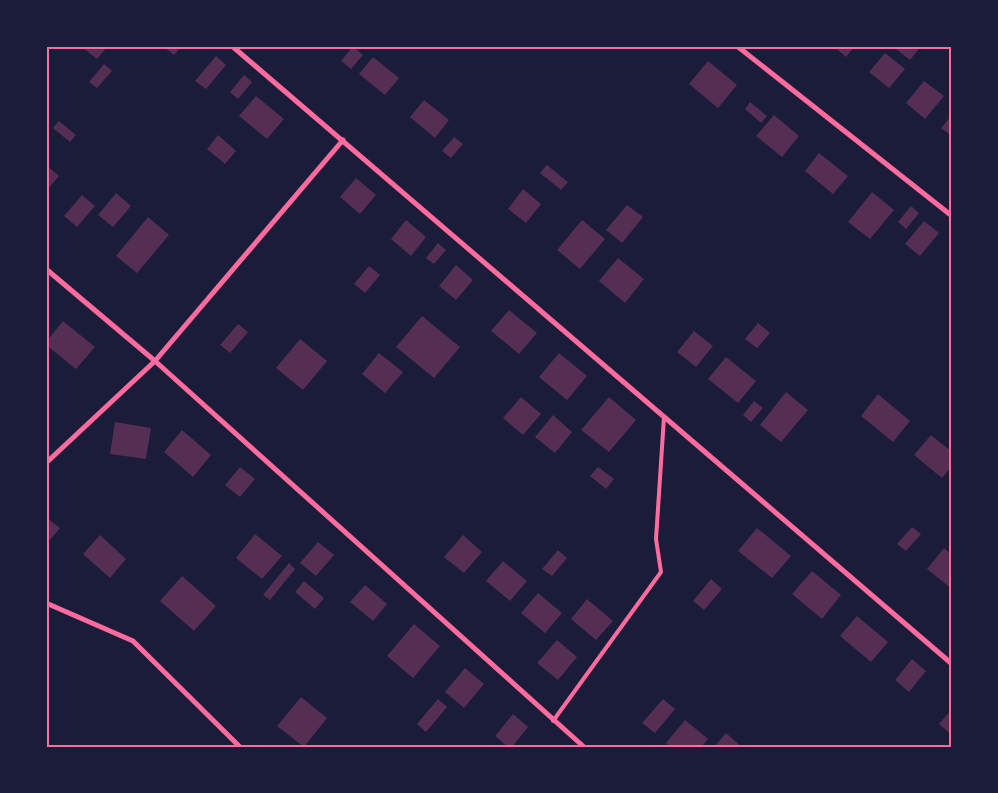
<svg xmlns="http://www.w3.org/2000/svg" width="998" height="793" font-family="Commissioner,sans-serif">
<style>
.building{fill:#542f53}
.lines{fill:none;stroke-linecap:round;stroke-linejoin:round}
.service{stroke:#ff6b9d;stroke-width:4}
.minor{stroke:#ff6b9d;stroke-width:5}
.neatline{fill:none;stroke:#ff6b9d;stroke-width:2}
</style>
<rect width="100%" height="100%" fill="#1b1b3a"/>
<path class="building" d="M85,46H108L97,59L83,48Z
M163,46H182L174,55Z
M353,46L363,55L351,69L341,61Z
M833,46H855L846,57Z
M898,46H921L910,60L896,49Z
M885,53L905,69L889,88L869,72Z
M216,56L226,65L206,89L195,81Z
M373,57L399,78L385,95L359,74Z
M708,61L737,85L718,108L689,84Z
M104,64L112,71L97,88L89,82Z
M244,75L252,82L238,99L230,92Z
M924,81L944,96L925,119L906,103Z
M256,96L284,119L267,139L239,116Z
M424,100L449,120L435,138L410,117Z
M750,102L767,116L761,123L745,109Z
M774,115L799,136L782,157L756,136Z
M952,115V136L941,128Z
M59,121L76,135L70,142L53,128Z
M218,135L236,151L225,164L207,149Z
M454,137L463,144L451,158L442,151Z
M819,153L848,176L833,194L805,171Z
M46,165L59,176L46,191Z
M547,165L568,182L561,190L540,173Z
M356,178L376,195L360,214L340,197Z
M523,189L541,204L526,223L508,209Z
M872,192L894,210L870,239L848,222Z
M116,193L131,206L113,227L98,215Z
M82,195L95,206L77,227L64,216Z
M627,205L643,217L622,243L606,230Z
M911,206L919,213L906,229L898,222Z
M148,217L169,235L137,273L116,256Z
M406,220L426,237L411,256L391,239Z
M582,220L605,239L580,269L557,250Z
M924,221L939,233L920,256L905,244Z
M438,243L446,250L434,264L426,258Z
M618,258L644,279L625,303L599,281Z
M456,265L473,280L456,300L439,286Z
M369,266L380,275L365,293L354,284Z
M509,310L537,333L519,354L491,331Z
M422,316L460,347L434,378L396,347Z
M63,321L95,347L76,369L46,345V342Z
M758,323L770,333L757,348L745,339Z
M238,324L248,332L230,353L220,345Z
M694,331L713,346L696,367L677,352Z
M300,339L327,361L303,390L276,368Z
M379,353L403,372L385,393L362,374Z
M559,353L587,376L567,400L539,377Z
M726,357L756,381L738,403L708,379Z
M786,392L808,410L781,442L760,425Z
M878,394L910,421L893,442L861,416Z
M521,397L541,414L523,435L503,418Z
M609,397L636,420L609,452L581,430Z
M754,401L763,408L751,422L743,415Z
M553,415L572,432L555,453L535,437Z
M115,422L151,428L146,459L110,454Z
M182,430L211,455L193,477L164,452Z
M931,435L952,452V466L942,478L914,455Z
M240,467L255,479L240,497L225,485Z
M598,467L614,479L606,489L590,476Z
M46,517L60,528L50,540L46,537Z
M912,527L921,534L906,551L897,544Z
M757,528L791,556L772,578L738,551Z
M255,534L282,556L262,579L236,558Z
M100,535L126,559L110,578L83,554Z
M463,535L482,552L464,573L444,557Z
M318,542L334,555L316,576L300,563Z
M944,548L952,555V589L927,569Z
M558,550L567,558L552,576L542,569Z
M503,561L527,581L510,601L486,581Z
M289,563L295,569L270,600L263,595Z
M812,571L841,595L822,619L792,594Z
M182,576L216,606L194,631L160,601Z
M711,579L722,589L704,610L693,601Z
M304,581L324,598L315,609L295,592Z
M365,585L387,604L373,621L350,602Z
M538,593L562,613L545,633L521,613Z
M587,599L613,621L596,640L571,619Z
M857,616L888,642L871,662L840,636Z
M414,624L440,646L413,678L387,656Z
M557,640L577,657L558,680L537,663Z
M912,659L926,671L909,692L895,680Z
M465,668L484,684L464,708L445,692Z
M301,697L327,718L304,747L277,726Z
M438,699L447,707L426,732L417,724Z
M663,699L675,709L655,733L642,723Z
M952,709V735L939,724Z
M513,714L528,727L512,747H508L495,736Z
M685,720L708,739L701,747H670L666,743Z
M726,733L742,747H714Z"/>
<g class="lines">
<path class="service" d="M553,721L661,572L656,539L664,417"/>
<path class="minor" d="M232,46L952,664
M737,46L952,216
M46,269L155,361L584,747
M46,463L155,361L343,140
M46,603L133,641L240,747"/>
</g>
<rect width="998" height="793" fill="none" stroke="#1b1b3a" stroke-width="95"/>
<rect x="48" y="48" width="902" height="698" class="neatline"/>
</svg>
